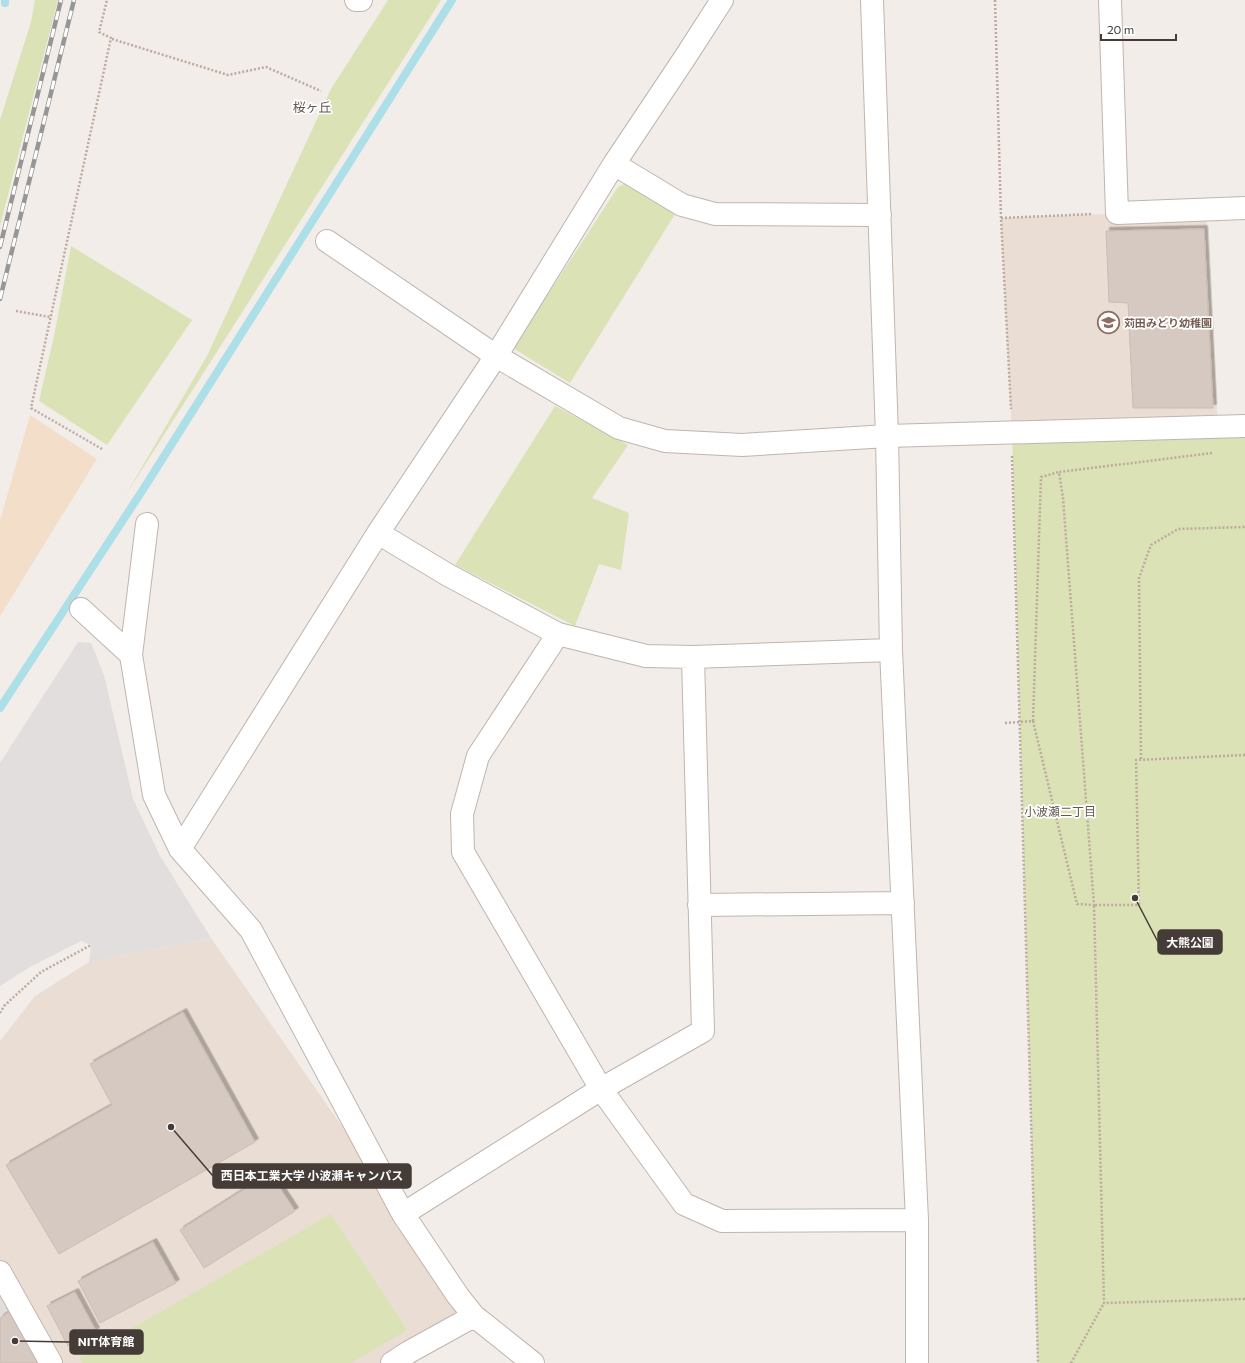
<svg xmlns="http://www.w3.org/2000/svg" width="1245" height="1363" font-family="Commissioner,'Noto Sans JP',sans-serif">
<style>
.education{fill:#eaded4}
.green{fill:#dae2b6}
.sand{fill:#f2dec9}
.parking{fill:#e1dedd}
.lines{fill:none;stroke-linecap:round;stroke-linejoin:round}
.stream{stroke:#acdfe8;stroke-width:8}
.building{fill:#d5c9c2;stroke:#ccbcb3;filter:url(#shadow)}
.minor-casing{stroke:#c0b5af;stroke-width:24}
.path{stroke:#bdaa9f;stroke-width:2.5;stroke-dasharray:2 2;stroke-linecap:butt}
.minor{stroke:#fff;stroke-width:22}
.rail-casing{stroke:#969696;stroke-width:4.5}
.rail{stroke:#fff;stroke-width:3;stroke-dasharray:9;stroke-linecap:butt}
.labels{text-anchor:middle;dominant-baseline:central;stroke-width:3.5;stroke-linejoin:round;paint-order:stroke}
.education-label{font-size:11px;font-weight:bold;fill:#785e54;stroke:#fff;text-anchor:start}
.neighbourhood-label{font-size:12px;fill:#665850;stroke:#fff}
.quarter-label{font-size:13px;fill:#665850;stroke:#fff}
.leader{fill:none;stroke:#453c38;stroke-width:1.5}
.callout-dot{fill:#453c38;stroke:#fff;stroke-width:1.5}
.callout{fill:#453c38;stroke:#453c38;stroke-width:1.5}
.callout-label{font-size:12px;text-anchor:middle;font-weight:bold;fill:#fff}
</style>
<defs>
<filter id="shadow"><feDropShadow dx="3.5" dy="-3.5" stdDeviation="0" flood-color="#0004"/></filter>
</defs>
<rect width="100%" height="100%" fill="#f2ede9"/>
<path class="education" d="M1206,210L1218,427L1012,433L1001,218Z
M211,938L474,1316L409,1353L416,1363H0V1318L12,1310L0,1286V1041L35,996L89,962Z"/>
<path class="green" d="M35,0H58L0,226V120L31,22Z
M388,0H441L125,496L207,356L331,89Z
M628,182L677,211L570,383L513,348L618,187Z
M71,246L192,320L107,445L39,401L54,336Z
M555,406L628,445L592,498L629,513L621,570L599,564L575,626L455,565Z
M1245,426V1363H1038L1012,433Z
M331,1214L407,1330L351,1363H82L80,1358Z"/>
<path class="sand" d="M30,415L97,459L0,616V521Z"/>
<path class="parking" d="M78,642L91,643L104,675L133,799L160,856L211,938L89,962L91,945L81,941L30,967L0,986V763Z
M0,1286L12,1310L0,1318Z"/>
<g class="lines">
<path class="stream" d="M5,3V0
M0,708L144,488L452,0"/>
</g>
<path class="building" d="M1204,229L1213,408H1133L1128,303L1109,302L1106,231Z
M183,1012L255,1142L59,1254L6,1165L112,1105L90,1064Z
M270,1173L295,1211L204,1268L180,1230Z
M153,1242L176,1283L100,1323L78,1281Z
M75,1292L96,1331L68,1346L47,1306Z
M12,1310L44,1363H0V1318Z"/>
<g class="lines">
<defs>
<path id="minor" d="M356,0H361
M872,0L887,436L891,650L917,1220V1363
M1110,0L1117,213L1245,208
M614,164L682,205L715,214L880,215
M327,241L496,356L619,428L665,441L742,445L887,436L1245,426
M147,524L131,655L154,795L180,849L251,930L403,1214L458,1296L474,1316L533,1363
M378,533L448,575L558,634L646,656L693,657L891,650
M81,609L131,655
M558,634L478,756L462,814L463,852L601,1089L684,1204L722,1221L917,1220
M180,849L378,533L496,356L614,164L686,56L722,0
M699,905L903,903
M403,1214L601,1089L703,1031L693,657
M0,1272L51,1363
M392,1363L409,1352L474,1316"/>
</defs>
<use href="#minor" class="minor-casing"/>
<path class="path" d="M995,0L1001,218L1011,409
M112,39L228,75L266,67L321,91
M1001,218L1093,214
M16,311L50,317
M102,449L31,408L111,38L99,32L107,0
M1012,456L1038,1363
M1033,721L1077,904L1094,905L1063,498L1059,472L1213,453
M1005,723L1033,721L1041,477L1059,472
M1245,755L1136,760L1139,905H1094L1104,1303L1245,1299
M1141,759L1139,578L1151,545L1178,529L1245,527
M0,1013L4,1006L41,972L91,945
M1071,1363L1104,1303"/>
<use href="#minor" class="minor"/>
<defs>
<path id="rail" d="M0,247L61,0
M0,299L74,0"/>
</defs>
<use href="#rail" class="rail-casing"/>
<use href="#rail" class="rail"/>
</g>
<defs>
<symbol id="school-ring" viewBox="-11 -11 22 22"><circle r="9.5" fill="#fff" stroke="#8d6e63" stroke-width="1.5"/><path d="M0-5L7-2L0 1L-7-2ZM-4 1L0 2.5L4 1V4Q0 6-4 4Z" fill="#8d6e63"/></symbol>
</defs>
<g fill-rule="evenodd">
<use href="#school-ring" x="1096" y="310" width="25" height="25"/>
</g>
<g class="labels">
<g class="education-label">
<text x="1124" y="322">苅田みどり幼稚園</text>
</g>
<g class="neighbourhood-label">
<text x="1060" y="811">小波瀬二丁目</text>
</g>
<g class="quarter-label">
<text x="312" y="107">桜ヶ丘</text>
</g>
</g>
<path class="leader" d="M1135 898L1158 942M171 1127L213 1176M15 1341L70 1342"/>
<g class="callout-dot">
<circle cx="1135" cy="898" r="4"/>
<circle cx="171" cy="1127" r="4"/>
<circle cx="15" cy="1341" r="4"/>
</g>
<g class="callout">
<rect x="1158" y="930" width="64" height="24" rx="4"/>
<rect x="213" y="1164" width="198" height="24" rx="4"/>
<rect x="70" y="1330" width="73" height="24" rx="4"/>
</g>
<g class="callout-label">
<text x="1190" y="947">大熊公園</text>
<text x="312" y="1180">西日本工業大学 小波瀬キャンパス</text>
<text x="106" y="1346">NIT体育館</text>
</g>
<path d="M1101 34v6h75v-6" fill="none" stroke="#453c38" stroke-width="2"/>
<text x="1107" y="34" font-size="12" fill="#453c38" stroke="#ffffff" stroke-width="3" paint-order="stroke">20 m</text>
</svg>
